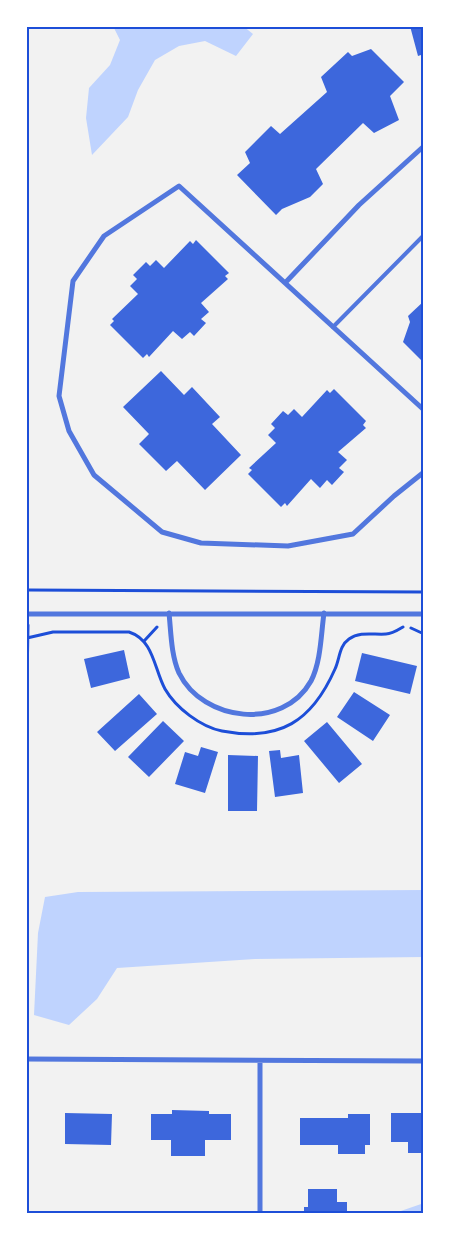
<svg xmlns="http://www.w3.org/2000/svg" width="450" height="1239" font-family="Ubuntu,sans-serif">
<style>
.water{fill:#bfd3fe}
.building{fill:#3d67dc}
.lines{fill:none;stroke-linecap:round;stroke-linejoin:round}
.path{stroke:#1d4ed8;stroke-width:3}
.service{stroke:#5277de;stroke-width:4}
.minor{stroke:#5277de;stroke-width:5}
.neatline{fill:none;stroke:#1d4ed8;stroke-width:2}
</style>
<rect width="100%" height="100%" fill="#f2f2f2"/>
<path class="water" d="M113,26H243L253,34L236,56L205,41L179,46L155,60L138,90L128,117L92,155L86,118L89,88L110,65L120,40Z
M424,890V957L255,959L117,968L97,999L69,1025L34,1015L38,933L45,897L78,892Z
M424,1203V1213H395Z"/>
<path class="building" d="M410,26H424V54L418,56Z
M371,49L404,82L390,96L399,120L374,133L363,123L316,169L323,184L310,197L282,209L276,215L237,175L250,163L245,152L271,126L280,134L327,92L321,77L348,52L352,56Z
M196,240L229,273L225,276L228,279L201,303L209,312L201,319L206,323L194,336L190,332L182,339L173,331L149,357L147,354L143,358L110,325L114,321L112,319L138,294L130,286L137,279L133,275L146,262L150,266L156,260L164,268L190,241L193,244Z
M424,301V363L403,342L410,322L408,316Z
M161,371L184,395L192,387L220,417L212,424L241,455L205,490L177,461L166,471L139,444L149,434L123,407Z
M334,389L366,421L363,425L366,428L338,452L347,460L339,468L344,472L332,485L327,480L320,488L311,479L287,506L285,503L281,507L248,474L252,470L249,468L276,443L268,435L275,428L271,424L283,411L288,415L294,409L302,417L327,390L330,393Z
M124,650L130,678L91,688L84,659Z
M362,653L417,666L410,694L355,681Z
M354,692L390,715L373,741L337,717Z
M139,694L157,714L115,751L97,732Z
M163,721L184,741L149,777L128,757Z
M327,722L362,764L339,783L304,741Z
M201,747L218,752L205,793L175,784L185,752L198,756Z
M280,750L281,758L299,755L303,793L275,797L269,751Z
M228,755L258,756L257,811H228Z
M172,1110L209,1111V1114H231V1140H205V1156H171V1140H151V1114H172Z
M65,1113L112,1114L111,1145L65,1144Z
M391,1113H424V1153H408V1142H391Z
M348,1114H370V1145H365V1154H338V1145H300V1118H348Z
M308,1189H337V1202H347V1213H304V1207H308Z"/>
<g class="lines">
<path class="path" d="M29,590L424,592
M411,628L424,634
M27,638L53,632H129C154,640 154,669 165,689C176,708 201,727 222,731C280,742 312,721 335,669C340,658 339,646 349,639C360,631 374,635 386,634C392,634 398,630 403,627
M145,640L157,627
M26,739L28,625"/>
<path class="service" d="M333,327L424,235"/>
<path class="minor" d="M285,283L359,205L424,146
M424,410L179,186L104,236L73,281L59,396L69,431L94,475L162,532L201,543L288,546L353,534L394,496L424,472
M169,613C171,632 171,655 179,673C203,722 283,731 311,681C321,662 321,634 324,613
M26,614H424
M26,1059L424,1061
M260,1061V1213"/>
</g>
<rect width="450" height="1239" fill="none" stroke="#ffffff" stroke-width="55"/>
<rect x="28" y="28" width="394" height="1184" class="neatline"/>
</svg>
